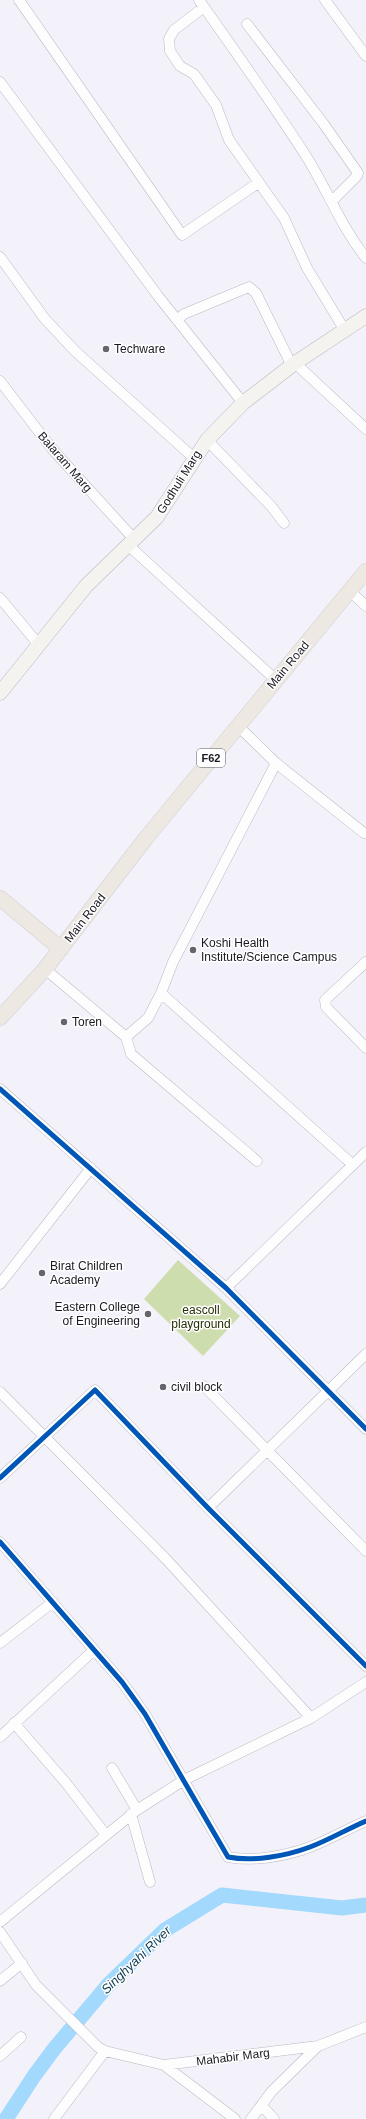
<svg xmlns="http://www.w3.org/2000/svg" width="366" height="2119" font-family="Arial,sans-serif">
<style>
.green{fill:#ceddae}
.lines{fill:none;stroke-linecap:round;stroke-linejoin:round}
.river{stroke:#a2d9fc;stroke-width:15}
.minor-casing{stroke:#bab9c1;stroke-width:11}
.secondary-casing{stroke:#bab9c1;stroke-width:15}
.primary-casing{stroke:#d2d0d5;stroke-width:16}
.minor{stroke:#fdfdfe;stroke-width:10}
.secondary{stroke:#f5f3f0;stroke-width:14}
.primary{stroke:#ede8e2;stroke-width:15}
.cycleway-casing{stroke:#fff;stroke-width:8}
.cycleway{stroke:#0057b8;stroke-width:5}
.poi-dot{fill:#66646d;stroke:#fff;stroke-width:1.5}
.labels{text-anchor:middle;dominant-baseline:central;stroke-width:3;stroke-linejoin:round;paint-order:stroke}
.shield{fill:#fff;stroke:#5f5d64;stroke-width:1}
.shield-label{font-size:11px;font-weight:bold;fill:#1a1821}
.poi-label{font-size:12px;fill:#1a1821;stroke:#fff;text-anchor:start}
.street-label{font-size:12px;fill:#1a1821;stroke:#fff}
.park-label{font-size:12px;fill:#252f06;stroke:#fff}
.water-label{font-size:13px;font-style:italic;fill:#0c3a51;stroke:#fff}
</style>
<rect width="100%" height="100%" fill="#f3f2fa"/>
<path class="green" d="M178,1260L240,1316L203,1356L144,1299Z"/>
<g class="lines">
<path class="river" d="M6,2119L34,2076L54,2049L108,1985L165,1930L222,1895L342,1908L366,1905"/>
<defs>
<path id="minor" d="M19,0L182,235L258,183
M199,0C235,51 272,103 306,156C327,189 341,227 366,258
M325,0L366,56
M204,7L174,30L169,39L170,51L180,66L194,74L216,105L229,140L284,218L307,268L344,329
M247,24L323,123L358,173L357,176L332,201
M0,82L158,296L243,403
M0,257L45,319L75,351L194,458
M177,320L184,314L249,287L256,293L292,366
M295,363L366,429
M0,381L53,450L134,539
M207,440L271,506L284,523
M128,545L276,680
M350,591L366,606
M0,598L39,645
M238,726L276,763L364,833H366
M366,962L325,1000L326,1007L366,1048
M45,969L126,1037L131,1054L257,1161
M161,993L353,1165
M126,1037L148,1018L161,993L173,962L276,763
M0,1089L226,1288L366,1429
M0,1284L91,1168
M226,1288L366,1152
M204,1386L366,1551
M0,1392L166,1559L311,1718
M0,1478L95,1390L208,1508L366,1666
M208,1508L366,1354
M0,1542L122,1682L145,1714L228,1857C253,1862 286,1856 310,1847C329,1840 347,1829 366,1821
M0,1643L53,1602
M14,1723L66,1783L106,1835
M0,1737L94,1650
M112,1768L137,1810
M131,1814L150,1882
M0,1922L137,1810L184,1780L311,1718L366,1682
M0,1932L36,1985L98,2047L105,2051L164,2065L318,2046L366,2027
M0,1981L22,1963
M0,2056L21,2037
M164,2065L235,2119
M262,2106L274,2119
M54,2119L105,2051
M251,2119L272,2091L318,2046"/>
<path id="secondary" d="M0,693L86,586L157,517L207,440L243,403L295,363L366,316"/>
<path id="primary" d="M0,898L61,949
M0,1018L45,969L146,838L366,571"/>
</defs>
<use href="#minor" class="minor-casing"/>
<use href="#secondary" class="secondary-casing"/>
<use href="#primary" class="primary-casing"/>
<use href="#minor" class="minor"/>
<use href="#secondary" class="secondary"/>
<use href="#primary" class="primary"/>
<defs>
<path id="cycleway" d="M0,1089L226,1288L366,1429
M0,1478L95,1390L208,1508L366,1666
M0,1542L122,1682L145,1714L228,1857C253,1862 286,1856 310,1847C329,1840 347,1829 366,1821"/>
</defs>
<use href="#cycleway" class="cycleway-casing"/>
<use href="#cycleway" class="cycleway"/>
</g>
<g class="poi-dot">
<circle cx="106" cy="349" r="4"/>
<circle cx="193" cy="950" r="4"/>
<circle cx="64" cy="1022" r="4"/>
<circle cx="42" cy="1273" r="4"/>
<circle cx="148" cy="1314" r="4"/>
<circle cx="163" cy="1387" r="4"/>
</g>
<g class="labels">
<rect class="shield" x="197" y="749" width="28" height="18" rx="3"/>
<g class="shield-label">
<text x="211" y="758">F62</text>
</g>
<g class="poi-label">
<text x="114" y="349">Techware</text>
<text x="201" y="943">Koshi Health<tspan x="201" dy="14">Institute/Science Campus</tspan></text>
<text x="72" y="1022">Toren</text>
<text x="50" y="1266">Birat Children<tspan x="50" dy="14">Academy</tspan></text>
<text x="140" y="1307" text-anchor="end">Eastern College<tspan x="140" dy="14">of Engineering</tspan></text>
<text x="171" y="1387">civil block</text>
</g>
<g class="street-label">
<text transform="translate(65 462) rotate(49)">Balaram Marg</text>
<text transform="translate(179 482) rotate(-58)">Godhuli Marg</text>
<text transform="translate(288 665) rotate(-50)">Main Road</text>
<text transform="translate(85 918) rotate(-52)">Main Road</text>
<text transform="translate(233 2057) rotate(-7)">Mahabir Marg</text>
</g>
<g class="park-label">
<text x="201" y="1310">eascoll<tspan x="201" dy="14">playground</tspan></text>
</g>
<g class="water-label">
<text transform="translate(136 1960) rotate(-44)">Singhyahi River</text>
</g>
</g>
</svg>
